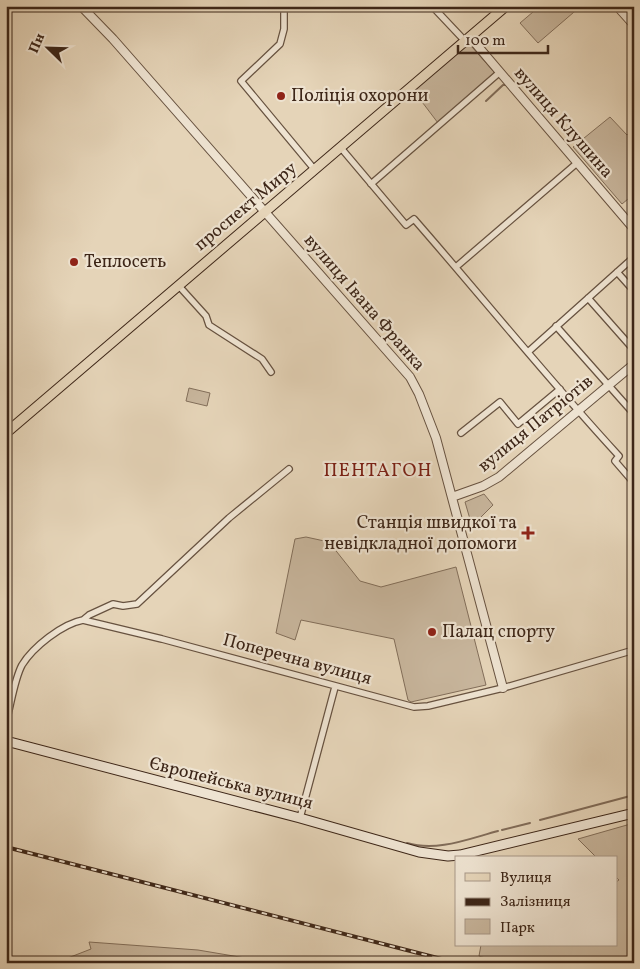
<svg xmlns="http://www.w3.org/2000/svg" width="640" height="969" font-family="Vollkorn,serif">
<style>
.green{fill:#c8b69d;stroke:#826e5a}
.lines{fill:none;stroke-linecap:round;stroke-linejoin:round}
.stream{stroke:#806b58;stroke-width:2}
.minor-casing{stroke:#675240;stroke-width:8}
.tertiary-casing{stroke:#675240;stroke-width:10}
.secondary-casing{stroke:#3d2618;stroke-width:11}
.primary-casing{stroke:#3d2618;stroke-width:11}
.minor{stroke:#eee3d1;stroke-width:5.5}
.tertiary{stroke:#eee3d1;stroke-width:8}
.secondary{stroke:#eee3d1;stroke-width:9}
.primary{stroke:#e5d4b8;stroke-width:9}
.rail-casing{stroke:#3d2618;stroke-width:4}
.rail{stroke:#eee3d1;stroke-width:2;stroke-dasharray:5.5;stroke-linecap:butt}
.poi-dot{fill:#8f2418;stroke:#eee3d1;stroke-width:2}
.labels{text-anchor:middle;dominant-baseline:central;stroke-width:4.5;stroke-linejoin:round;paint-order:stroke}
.poi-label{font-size:18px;fill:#3d2618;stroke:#eee3d1;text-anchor:start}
.street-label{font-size:18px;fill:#3d2618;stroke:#eee3d1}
.neighbourhood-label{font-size:19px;letter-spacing:1px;fill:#7a1f14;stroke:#eee3d1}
</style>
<rect width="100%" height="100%" fill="#e5d4b8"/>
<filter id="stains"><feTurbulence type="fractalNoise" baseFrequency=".004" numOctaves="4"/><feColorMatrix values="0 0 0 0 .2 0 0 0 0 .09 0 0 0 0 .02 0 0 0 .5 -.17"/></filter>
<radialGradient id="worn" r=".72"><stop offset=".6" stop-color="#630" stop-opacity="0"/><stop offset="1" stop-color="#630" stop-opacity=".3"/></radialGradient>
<path class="green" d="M540,6H581L538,43L520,23Z
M468,44L472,47L494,72V75L438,123L413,90Z
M610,117L627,135L634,128V194L622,204L573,147Z
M189,388L210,393L207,406L186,401Z
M484,494L493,505L472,526L465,502Z
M306,537L329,542L360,581L381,587L456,567L486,685L411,702L408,700L394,639L301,620L295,640L276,633L295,539Z
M634,823V963H501L479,956L481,945H616V882L619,880L616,877V858H597L578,839Z
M89,942L198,950L275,963H208L176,958L157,960L146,963H55L91,949Z"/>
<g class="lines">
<path class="stream" d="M396,6L403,10
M486,101L503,85H506
M540,820L634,795
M502,830L530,823
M407,843C437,852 468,839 498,831"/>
<defs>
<path id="minor" d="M284,6V29L280,44L241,81L315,170
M432,6L465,41
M341,148L406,225L414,219C483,298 548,379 619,456L615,461L634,483
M371,184L500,72
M456,267L577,163
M617,272L634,291
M178,285L206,316L209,325L262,359L271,372
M588,298L634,350
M556,326L634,414
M528,352L634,257
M461,433L500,402L518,424L560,389
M83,620L89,615L113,604L123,606L137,604L229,518L289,469
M6,722C11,705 14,680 22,665C33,647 62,624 83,620L162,639L414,707L428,706L503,688L634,650
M300,818L335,687"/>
<path id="tertiary" d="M81,6L113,39L410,377L419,394L436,438L503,688
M617,6L634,25
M470,37L634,229
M452,497L483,486L499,477L634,364"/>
<path id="secondary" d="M6,741L300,818L419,852L448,856L460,855L634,813
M166,963H184"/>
<path id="primary" d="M6,433L506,6"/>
</defs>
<use href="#minor" class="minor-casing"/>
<use href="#tertiary" class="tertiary-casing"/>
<use href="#secondary" class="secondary-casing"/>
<use href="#primary" class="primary-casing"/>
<use href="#minor" class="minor"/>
<use href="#tertiary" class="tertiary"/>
<use href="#secondary" class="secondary"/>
<use href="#primary" class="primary"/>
<defs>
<path id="rail" d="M6,847L457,963"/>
</defs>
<use href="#rail" class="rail-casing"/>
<use href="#rail" class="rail"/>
</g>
<g class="poi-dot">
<circle cx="281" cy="96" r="5"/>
<circle cx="74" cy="262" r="5"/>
<path d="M525.5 525.5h5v5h5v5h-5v5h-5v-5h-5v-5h5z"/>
<circle cx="432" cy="632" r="5"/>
</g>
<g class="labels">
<g class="poi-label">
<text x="291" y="96">Поліція охорони</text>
<text x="84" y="262">Теплосеть</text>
<text x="517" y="523" text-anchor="end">Станція швидкої та<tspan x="517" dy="21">невідкладної допомоги</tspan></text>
<text x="442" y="632">Палац спорту</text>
</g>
<g class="street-label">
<text transform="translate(563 123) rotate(49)">вулиця Клушина</text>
<text transform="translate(246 207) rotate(-40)">проспект Миру</text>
<text transform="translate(364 303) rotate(49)">вулиця Івана Франка</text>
<text transform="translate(536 424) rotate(-39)">вулиця Патріотів</text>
<text transform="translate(297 660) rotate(15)">Поперечна вулиця</text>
<text transform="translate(231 784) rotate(14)">Європейська вулиця</text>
</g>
<g class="neighbourhood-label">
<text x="378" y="471">ПЕНТАГОН</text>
</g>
</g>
<rect width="640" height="969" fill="none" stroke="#e5d4b8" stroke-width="25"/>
<rect x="8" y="8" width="625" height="954" fill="none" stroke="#3d2618" stroke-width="2.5"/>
<rect x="12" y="12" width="615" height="944" fill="none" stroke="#3d2618"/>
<rect x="455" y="856" width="162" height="90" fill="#eee3d1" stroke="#a79787"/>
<rect x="465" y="873" width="25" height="8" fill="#e5d4b8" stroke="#a79787"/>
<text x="500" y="882" font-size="15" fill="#3d2618">Вулиця</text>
<rect x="465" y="898" width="25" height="8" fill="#3d2618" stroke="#a79787"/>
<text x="500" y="906" font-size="15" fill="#3d2618">Залізниця</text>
<rect x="465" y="919" width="25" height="15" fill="#c8b69d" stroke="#a79787"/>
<text x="500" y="932" font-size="15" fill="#3d2618">Парк</text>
<g transform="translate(48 48) rotate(293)" stroke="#eee3d1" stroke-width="4" paint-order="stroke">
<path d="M0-4L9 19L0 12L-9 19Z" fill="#3d2618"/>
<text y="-8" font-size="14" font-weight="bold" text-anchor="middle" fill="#3d2618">Пн</text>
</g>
<path d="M458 45v8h90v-8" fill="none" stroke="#3d2618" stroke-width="2.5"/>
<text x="465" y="45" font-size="15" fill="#3d2618" stroke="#eee3d1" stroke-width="4" paint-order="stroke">100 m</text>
<rect width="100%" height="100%" filter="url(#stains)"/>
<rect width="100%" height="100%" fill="url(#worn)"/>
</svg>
